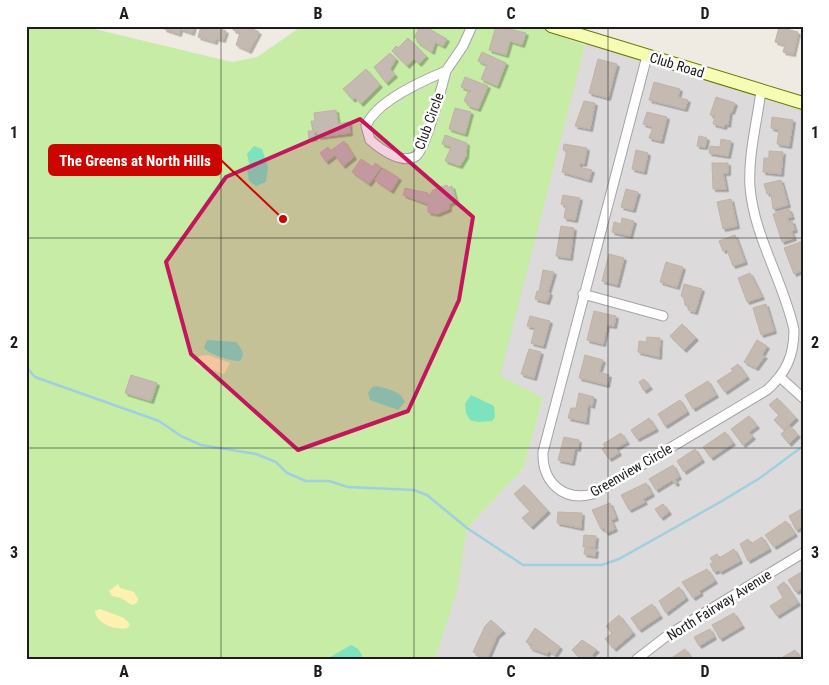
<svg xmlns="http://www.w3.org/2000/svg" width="829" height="685" font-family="'Roboto Condensed',sans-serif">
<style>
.residential{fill:#dcdada}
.grass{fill:#c6eca6}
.sand{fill:#fff2b1}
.pitch{fill:#7de2be}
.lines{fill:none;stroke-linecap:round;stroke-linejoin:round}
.stream{stroke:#a1cfdf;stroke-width:2.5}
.building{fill:#c4bab2;stroke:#c1b2a5;filter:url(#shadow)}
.street-casing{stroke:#a4a4a4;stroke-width:11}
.secondary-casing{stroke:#687900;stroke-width:14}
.street{stroke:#fff;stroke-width:9}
.secondary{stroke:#f6fcb4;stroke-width:12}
.marked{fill:#c2185b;fill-opacity:0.2;stroke:#c2185b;stroke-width:4;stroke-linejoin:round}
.grid{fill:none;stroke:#1d1d1d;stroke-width:1;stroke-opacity:0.55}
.labels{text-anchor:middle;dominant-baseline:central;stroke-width:5;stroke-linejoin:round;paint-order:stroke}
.street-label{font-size:14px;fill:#1d1d1d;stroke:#fff}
.leader{fill:none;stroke:#cb0600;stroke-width:2}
.callout-dot{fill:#cb0600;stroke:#fff;stroke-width:2}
.callout{fill:#cb0600;stroke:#cb0600;stroke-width:2}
.callout-label{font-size:15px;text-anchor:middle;font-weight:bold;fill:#fff}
.neatline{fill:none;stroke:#1d1d1d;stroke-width:2}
.grid-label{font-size:16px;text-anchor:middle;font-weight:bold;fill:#1d1d1d}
</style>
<defs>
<filter id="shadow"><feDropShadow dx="2.5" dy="2.5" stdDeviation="0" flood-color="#0004"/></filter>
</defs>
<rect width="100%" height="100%" fill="#efebe3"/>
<path class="residential" d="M586,37L803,103V659H435L456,591L467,528L523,469L543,398L492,372L585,45Z"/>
<path class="grass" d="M26,26H82L232,62L257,57L302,26H544L548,32L585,45L500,376L543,398L523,469L467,528L457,591L435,659H26Z"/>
<path class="sand" d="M208,355L230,363L224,374L196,364L199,356Z
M118,584L120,588L134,592L138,599L137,603L132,605L121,598L112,596L109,591Z
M100,609L124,618L130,624L128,628C117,631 96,624 95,611Z"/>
<path class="pitch" d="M254,146L262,149L268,167L266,182L256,186L249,181L247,170L250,167L247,154Z
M207,340L236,342C241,348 246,354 240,361C233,362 208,354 204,348Z
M376,386C387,389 400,390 405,402L398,410L370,400L368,393L372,387Z
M471,395L494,406L495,417L492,421L478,422L470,420L466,413L465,404Z
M351,645L358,649L362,655L361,659H327Z"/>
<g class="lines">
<path class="stream" d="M26,363L28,369L35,377L159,421L181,436L201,445L256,454L276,462L287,473L306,481H329L348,487L414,490L427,495L467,528L523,565H602L619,559L722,501L760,478L803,446"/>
</g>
<path class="building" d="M165,26H194L192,33L180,29L179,34L164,29Z
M201,26H213L226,31L223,40L216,38L215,42L198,37Z
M235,26H247L259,32L249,51L236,45L240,33L233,30Z
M424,26L447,39L443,46L435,42L432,52L417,42L418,39L414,37L419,29L415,27Z
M496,26L526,33L522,45L510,41L506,55L489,50Z
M779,27L798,32L793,54L783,52L785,45L775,42Z
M408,38L426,56L419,64L414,59L407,66L392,51L396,46L398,48Z
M482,52L506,63L497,86L481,79L487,65L478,61Z
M390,53L396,59L390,69L395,75L386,83L374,67Z
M598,59L617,64L608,98L589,93Z
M366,69L380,85L361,104L355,97L353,100L343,89Z
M465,77L488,86L478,109L467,105L468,103L464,101L468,92L470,93L471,91L461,87Z
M654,82L680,89L678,97L688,100L685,109L649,100Z
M716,97L735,103L732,112L730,111L728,125L725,124L724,127L713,124L715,116L710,115Z
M584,101L595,103L590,129L575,126Z
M455,108L471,112L465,134L449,129Z
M336,110L338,124L349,122L350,133L318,137L317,131H314L315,138L309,139L308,131H313L311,121H315L314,113Z
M647,112L667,117L661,141L649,138L653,127L643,124Z
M772,117L793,120L789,146L777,144L779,130L771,128Z
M445,135L467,143L466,156L460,166L445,161L451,147L442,144Z
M699,136L707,138L705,147L697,146Z
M721,139L731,141L728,156L709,153L710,146L720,147Z
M344,141L354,157L343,166L335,155L326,162L320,153L328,147L330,151Z
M564,144L587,148L584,164L580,163L579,167L592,170L589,180L562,172L567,150H563Z
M636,150L648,153L644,172L632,169Z
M769,151L783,152L781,174L763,172L764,158H769Z
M361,159L373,167L375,163L381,167L369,184L352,172Z
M712,163H728V173H723L726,189H713Z
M383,168L399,178L391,191L375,180Z
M781,180L788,205L773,209L771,193L767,194L764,184Z
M447,185L448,188L452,186L456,201L449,204V209L437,214L428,212V204L403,195L405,188L428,193V197L433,190Z
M626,189L638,192L633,210L621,207Z
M563,195L580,198L575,220L564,218L566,206L561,204Z
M731,199L737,226L723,229L717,202Z
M789,209L792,217L787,218L789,222L792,221L795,230L791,231L794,238L782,242L773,214Z
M622,218L634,221L630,236L612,232L614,222L621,224Z
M561,226L574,228L570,258L556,256Z
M735,235L745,262L733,266L727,250L723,251L719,241Z
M803,241V270L794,274L784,248Z
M609,254L624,258L617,285L602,281Z
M666,262L683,267L677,287L660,282Z
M543,270L554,272L548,292L550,293L547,302L535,299L537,291H539Z
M750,273L762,297L747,302L738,278Z
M684,284L702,289L695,312L688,310L689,306L685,305L684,297L681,296Z
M766,304L774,331L761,335L753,308Z
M594,311L616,316L614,326L607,325L603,344L587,340Z
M530,316L550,321L543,346L531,343L535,328L527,326Z
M682,324L696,338L684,350L670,336Z
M647,337L660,338L659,357L638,352L639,341L646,342Z
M757,340L767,346L762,355L765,356L756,368L744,362Z
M529,349L541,352L534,378L521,374Z
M585,355L603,360L599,372L609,375L607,385L579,378Z
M738,364L747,377L725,392L717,381L733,371L731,369Z
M131,375L157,383L151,401L125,393Z
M644,379L650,387L644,391L639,382Z
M708,381L716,395L693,409L685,395Z
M579,393L594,397L592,406L588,404L586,422L568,418L571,408H576Z
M777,398L796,418L784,430L774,420L779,415L769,405Z
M680,400L687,412L665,426L658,414Z
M749,416L757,426L749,432L753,437L743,445L731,429Z
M649,418L656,429L637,439L631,430Z
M790,426L798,435L789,444L781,434Z
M725,432L733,443L711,458L703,447Z
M621,433L627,442L616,448L619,453L609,459L602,449L605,447L603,444Z
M564,437L579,440L578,449L575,448L572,463L558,460Z
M695,449L702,460L684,472L677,461Z
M673,465L679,477L675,479L677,483L675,484L672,480L656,490L649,479Z
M646,483L652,494L643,499L645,502L629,510L621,495Z
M524,485L548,511L531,527L522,518L530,511L514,494Z
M610,503L616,518L611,520L615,529L606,533L604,528L601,529L592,510Z
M663,504L669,512L661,518L655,509Z
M803,508V526L796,530L789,516Z
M558,512L582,513L581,528L557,523Z
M786,521L795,534L774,547L765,535Z
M584,535L596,536L595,547H583Z
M762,537L769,549L748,561L740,544L748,539L751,544Z
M585,548L596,549L595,556L584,554Z
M734,549L740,561L720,572L719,570L714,572L710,564L713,562L710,558L717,554L719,558Z
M707,569L715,581L699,591L701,593L693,598L682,582Z
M803,571V588L796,592L788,580Z
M784,582L798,603L777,616L770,606L783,598L777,587Z
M679,587L686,598L666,613L659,601Z
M652,604L660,616L639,630L631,618Z
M734,613L742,626L720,639L712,625Z
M619,615L633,633L614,649L605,639L612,633L606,626Z
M491,620L503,631L497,636L487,659L473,652L485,626Z
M535,628L560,647L555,655L549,651L547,654L530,648L532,645L526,642Z
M710,629L714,637L699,646L694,637Z
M582,640L597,650L592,655L596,659H581L572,650Z
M685,649L692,659H670Z
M795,650L800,659H784L783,657Z"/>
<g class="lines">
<defs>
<path id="street" d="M647,56L543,452C542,482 563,502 593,494L767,390C786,373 794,356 794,330C784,282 754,237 750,187C748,155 757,122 761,91
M446,71C442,86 426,149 416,156C402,165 380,149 370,140L366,126C376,101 422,81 446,71Z
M446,71L463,46L472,26
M583,294L663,316
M781,378L803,398
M637,659L668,635L803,553"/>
<path id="secondary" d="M551,26L803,103"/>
</defs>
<use href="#street" class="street-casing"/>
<use href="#secondary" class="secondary-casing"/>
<use href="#street" class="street"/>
<use href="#secondary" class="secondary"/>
</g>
<path class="marked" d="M360,119L473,217L459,300L408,411L298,450L191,354L166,262L226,177Z"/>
<path class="grid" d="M221,26V659M414,26V659M608,26V659M26,238H803M26,448H803"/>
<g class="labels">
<g class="street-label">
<text transform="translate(677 65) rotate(17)">Club Road</text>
<text transform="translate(429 121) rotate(-70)">Club Circle</text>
<text transform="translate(631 470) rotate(-30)">Greenview Circle</text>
<text transform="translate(719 605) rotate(-32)">North Fairway Avenue</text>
</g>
</g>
<path class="leader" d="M283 219L221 160"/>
<circle class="callout-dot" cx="283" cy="219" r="5"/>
<rect class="callout" x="49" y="145" width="172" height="30" rx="5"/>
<g class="callout-label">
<text x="135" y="166">The Greens at North Hills</text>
</g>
<rect width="829" height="685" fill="none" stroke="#ffffff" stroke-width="55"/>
<rect x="28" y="28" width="774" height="630" class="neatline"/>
<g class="grid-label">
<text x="124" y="19">A</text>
<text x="318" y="19">B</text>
<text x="511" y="19">C</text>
<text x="705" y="19">D</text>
<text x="14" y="138">1</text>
<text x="815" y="138">1</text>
<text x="14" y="348">2</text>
<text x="815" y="348">2</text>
<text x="14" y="558">3</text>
<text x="815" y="558">3</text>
<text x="124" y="677">A</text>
<text x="318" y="677">B</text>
<text x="511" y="677">C</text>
<text x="705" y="677">D</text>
</g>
</svg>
